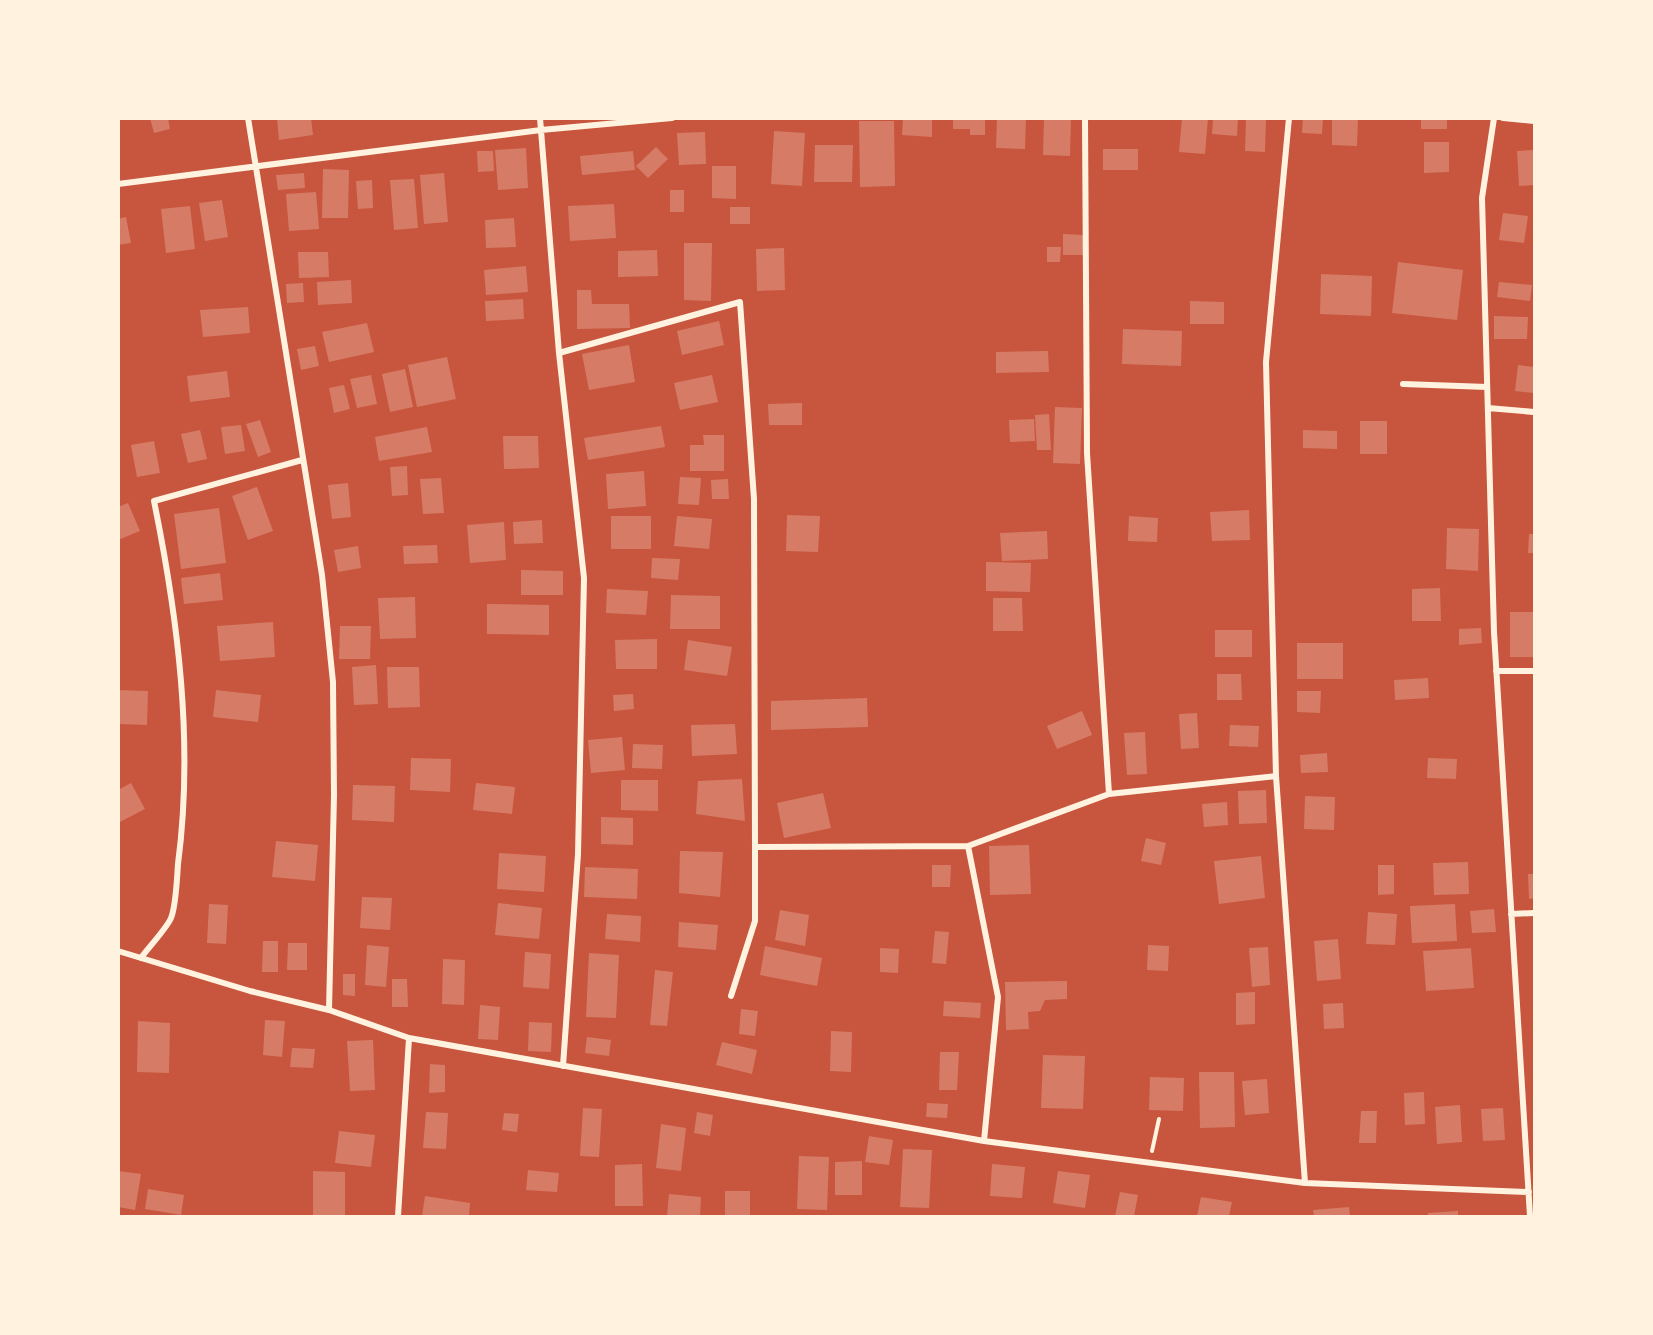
<svg xmlns="http://www.w3.org/2000/svg" width="1653" height="1335" font-family="'Work Sans',sans-serif">
<style>
.building{fill:#d67c66}
.lines{fill:none;stroke-linecap:round;stroke-linejoin:round}
.path{stroke:#fff3e0;stroke-width:4}
.minor{stroke:#fff3e0;stroke-width:6}
</style>
<rect width="100%" height="100%" fill="#c8553d"/>
<path class="building" d="M150,118H168L170,129L154,133Z
M277,118H311L313,135L279,140Z
M903,118H932V137L902,135Z
M953,118H985V135H970V129H953Z
M997,118H1026L1025,149L996,148Z
M1044,118H1071L1070,156L1043,155Z
M1182,118H1208L1205,154L1179,152Z
M1213,118H1238L1237,136L1212,134Z
M1246,118H1266L1265,152L1245,151Z
M1303,118H1323L1322,134L1302,133Z
M1332,118H1358L1357,146L1332,145Z
M1421,118H1447V129H1421Z
M859,121H894L895,186L860,187Z
M774,131L805,133L802,186L771,184Z
M705,132L706,164L679,165L677,133Z
M1424,142H1449V172L1424,173Z
M815,145H853L852,182H814Z
M656,147L668,159L648,178L636,166Z
M526,148L528,188L498,190L495,150Z
M1103,149H1138V170H1103Z
M1534,150V185L1519,186L1517,151Z
M477,151H493L494,171L478,172Z
M633,151L635,170L582,175L580,156Z
M712,166H736V199L712,198Z
M323,169L349,170L348,218H322Z
M304,173L305,188L278,190L276,175Z
M444,173L448,222L424,224L420,175Z
M414,179L418,228L394,230L390,180Z
M372,180L373,208L358,209L356,181Z
M670,190H684V212H670Z
M316,192L319,229L289,231L286,194Z
M222,200L228,237L205,241L199,203Z
M614,204L616,238L570,241L568,206Z
M190,206L195,249L166,253L161,209Z
M730,207H750V224H730Z
M1503,213L1528,216L1524,243L1499,240Z
M126,217L131,243L118,245V219Z
M514,218L516,247L486,248L485,220Z
M1063,234L1084,235L1083,255H1063Z
M684,243H712L711,301L684,300Z
M1047,247H1061L1060,262H1047Z
M784,248L785,290L757,291L756,249Z
M657,250L658,276L618,277V251Z
M298,252H328L329,277L299,278Z
M1398,262L1463,270L1457,320L1392,313Z
M526,266L528,292L486,295L484,270Z
M1321,274L1372,276L1371,316L1320,314Z
M351,280L352,303L318,305L317,282Z
M1499,282L1532,285L1530,301L1497,297Z
M303,283L304,302L287,303L286,284Z
M577,290H591L592,304H629L630,328L577,329Z
M523,299L524,319L486,321L485,301Z
M1190,301L1224,302V324H1190Z
M248,307L250,333L203,337L200,310Z
M1494,316L1528,317L1527,339H1494Z
M719,321L724,345L682,355L677,331Z
M367,323L374,352L329,362L322,332Z
M1123,329L1182,331L1181,366L1122,364Z
M629,345L635,382L589,390L582,354Z
M315,346L319,366L301,370L297,349Z
M1048,351L1049,372L996,373V352Z
M447,357L456,399L417,407L408,365Z
M1518,365L1534,367V393L1515,391Z
M405,369L413,407L390,412L382,374Z
M227,371L230,397L190,402L187,376Z
M371,375L377,404L357,408L350,379Z
M712,375L718,402L680,410L674,383Z
M344,385L350,409L334,413L329,388Z
M802,403V425H769L768,404Z
M1055,407L1082,408L1080,464L1053,463Z
M1049,414L1051,450H1037L1035,415Z
M1034,419L1035,441L1010,442L1009,420Z
M260,420L271,452L258,457L246,424Z
M1360,421H1387V454H1360Z
M241,425L245,451L225,454L221,427Z
M661,426L665,447L588,460L584,438Z
M427,427L432,452L379,461L375,437Z
M200,430L207,459L188,463L181,434Z
M1303,430L1337,431V449L1303,448Z
M703,435H724V471H690V445H704Z
M503,436H538L539,468L504,469Z
M154,441L160,473L137,477L131,445Z
M407,466L408,495L392,496L390,467Z
M644,471L646,506L608,509L606,474Z
M680,477L701,478L699,505L678,504Z
M441,478L444,513L423,514L420,479Z
M728,479L729,499H712L711,480Z
M348,483L351,517L332,519L328,485Z
M257,487L273,531L248,540L232,496Z
M128,503L140,531L118,540V507Z
M219,508L226,563L181,569L174,514Z
M1249,510L1250,540L1212,541L1210,512Z
M787,515L820,516L818,552L786,551Z
M611,516H651V549H611Z
M677,516L712,519L709,549L674,546Z
M1129,516L1158,518L1157,542L1128,541Z
M542,520L543,543L514,544L513,522Z
M504,522L506,560L470,563L467,525Z
M1447,528L1479,529L1478,571L1446,569Z
M1047,531L1048,559L1002,561L1000,533Z
M1529,534H1534V553H1528Z
M437,545L438,563L404,564L403,546Z
M358,546L361,568L338,572L334,550Z
M652,558L680,559L678,580L651,578Z
M986,562L1031,563L1030,592L986,591Z
M521,570L563,571V595H521Z
M220,573L223,600L184,604L181,578Z
M1440,588L1441,621H1412V589Z
M607,589L648,591L646,615L606,613Z
M671,595L720,596V629H670Z
M415,597L416,638L380,639L378,598Z
M993,598H1022L1023,631H993Z
M487,604L549,605V635L487,634Z
M1510,612H1534V657H1510Z
M273,622L275,657L220,661L217,626Z
M340,626H371L370,659H339Z
M1481,628L1482,643L1459,645V629Z
M1215,630H1252V657H1215Z
M657,639V669H616L615,640Z
M688,640L732,647L727,676L684,670Z
M1297,643H1343V679H1297Z
M376,665L378,704L354,705L352,667Z
M387,667H419L420,707L388,708Z
M1217,674H1241L1242,700H1217Z
M1428,678L1429,698L1395,700L1394,680Z
M118,690L148,691L147,725L118,724Z
M216,690L261,695L258,722L213,717Z
M1297,691H1321L1320,713L1297,712Z
M633,694L634,709L614,711L613,695Z
M867,698L868,727L771,730V701Z
M1082,711L1092,735L1057,749L1047,726Z
M1197,713L1199,748L1181,749L1179,714Z
M735,724L737,754L692,756L691,725Z
M1230,725L1259,726L1258,747L1229,746Z
M1145,732L1147,774L1127,775L1124,733Z
M622,737L625,770L591,773L588,740Z
M633,744L663,745L662,769L632,768Z
M1327,753L1328,772L1301,773L1300,755Z
M411,758L451,759L450,792L410,790Z
M1428,758L1457,759L1456,779L1427,778Z
M742,779L745,821L696,814L698,781Z
M621,780H658V811L621,810Z
M131,783L145,809L118,823V790Z
M476,783L515,787L512,814L473,810Z
M353,785L395,786L394,822L352,820Z
M1266,790L1267,823L1239,824L1238,791Z
M823,793L831,828L784,838L777,803Z
M1305,796L1335,797L1334,830L1304,829Z
M1227,802L1228,825L1204,827L1202,804Z
M601,817L633,818V845L601,844Z
M1146,838L1166,843L1161,865L1141,861Z
M276,841L318,845L315,881L272,877Z
M1029,845L1031,894L990,895L989,846Z
M680,851L723,852L720,897L679,893Z
M499,853L546,856L544,892L497,889Z
M1261,856L1265,898L1219,904L1214,861Z
M1468,862L1469,894L1434,895L1433,863Z
M932,865H951L950,887H932Z
M1378,865H1394V894L1378,895Z
M585,867L638,869L637,899L584,897Z
M1528,874H1534V898L1529,899Z
M362,897L392,898L390,930L360,928Z
M498,903L542,908L539,939L495,935Z
M209,904L228,905L226,944L207,943Z
M1455,904L1457,941L1412,943L1410,906Z
M1494,909L1496,932L1472,933L1470,911Z
M780,910L809,915L805,946L775,940Z
M1368,912L1397,914L1395,945L1366,944Z
M607,914L641,916L640,942L605,939Z
M679,922L718,925L716,950L678,947Z
M935,931L949,932L946,964L932,963Z
M1338,939L1341,979L1317,981L1314,941Z
M263,941H278V972H262Z
M288,943H307V970H287Z
M367,945L389,947L386,987L365,985Z
M1148,945L1169,946L1168,971L1147,970Z
M765,946L822,958L817,986L760,975Z
M1268,947L1270,985L1252,987L1249,948Z
M880,948L899,949L898,973L880,972Z
M1471,948L1474,988L1426,991L1423,951Z
M525,952L551,954L549,989L523,987Z
M589,953L619,955L616,1018L586,1017Z
M443,959L465,960L464,1005L442,1004Z
M655,970L673,972L667,1026L650,1025Z
M343,974H355V996L343,995Z
M392,979H407L408,1007H392Z
M1067,981V999L1045,1000L1040,1011L1028,1012L1029,1029L1006,1030L1005,982Z
M1255,992V1024L1236,1025V993Z
M944,1001L981,1003L980,1018L943,1016Z
M1343,1003L1344,1028L1324,1029L1323,1004Z
M480,1005L500,1007L498,1040L478,1039Z
M741,1009L758,1011L755,1036L739,1034Z
M265,1020L285,1021L282,1057L263,1055Z
M138,1021L170,1023L169,1073L137,1072Z
M529,1022L552,1023L551,1052L528,1051Z
M831,1031L852,1032L851,1072L830,1071Z
M587,1037L611,1040L609,1056L585,1053Z
M373,1040L375,1090L350,1091L347,1041Z
M722,1042L757,1050L752,1074L716,1065Z
M292,1048L315,1049L313,1068L290,1067Z
M940,1052H959L957,1090H939Z
M1043,1055L1085,1056L1083,1109L1041,1108Z
M430,1064L445,1065V1092L429,1093Z
M1199,1072H1234L1235,1127L1200,1128Z
M1150,1077L1184,1078L1183,1111L1149,1110Z
M1267,1079L1269,1113L1245,1115L1242,1081Z
M1424,1092L1425,1124L1405,1125L1404,1093Z
M927,1103L948,1104L947,1118L926,1117Z
M1460,1105L1462,1142L1437,1144L1435,1107Z
M583,1108L602,1109L599,1157L580,1156Z
M1503,1108L1505,1140L1483,1141L1481,1109Z
M1361,1111H1377L1376,1143H1359Z
M426,1112L448,1113L446,1149L423,1148Z
M697,1112L713,1115L710,1136L694,1133Z
M504,1113L519,1114L517,1132L502,1130Z
M661,1124L686,1128L681,1171L656,1168Z
M339,1131L375,1135L371,1167L335,1163Z
M869,1136L893,1140L889,1165L865,1162Z
M903,1149L932,1150L929,1208L900,1207Z
M799,1156L829,1157L827,1210L797,1209Z
M862,1161V1195H835V1162Z
M642,1164L643,1206H615V1165Z
M992,1164L1025,1167L1022,1198L990,1196Z
M528,1170L559,1173L557,1192L526,1190Z
M118,1171L141,1174L135,1210L118,1207Z
M313,1171L345,1172V1216H313Z
M1058,1171L1090,1175L1085,1208L1053,1203Z
M148,1189L184,1195L181,1215L145,1209Z
M725,1191H750V1216H725Z
M1120,1192L1138,1195L1134,1216H1115Z
M669,1194L701,1197L700,1216H667Z
M425,1196L470,1203L469,1216H422Z
M1201,1197L1232,1202L1229,1216H1197Z
M1349,1207L1350,1216H1314L1313,1210Z
M1458,1211V1216H1428V1213Z"/>
<g class="lines">
<path class="path" d="M1152,1151L1159,1119"/>
<path class="minor" d="M248,118L322,575L333,682L334,795L329,1010
M540,118L559,353L740,302L754,499L755,847L968,846
M1085,118L1087,453L1109,794L1276,776
M1289,118L1266,362L1276,776L1305,1183
M1494,118L1482,198L1494,632L1530,1216
M1503,118L1534,121
M118,184L541,130L672,118
M559,353L584,578L578,854L563,1066
M1403,384L1487,387
M1488,408L1534,412
M1496,671H1534
M1511,914L1534,913
M118,951L250,991L329,1010L409,1038L984,1141L1305,1183L1529,1192
M141,958C148,948 167,928 171,918C176,906 177,878 178,864C194,743 178,619 154,501L302,460
M731,996L755,921V847
M984,1141L998,997L968,846L1109,794
M398,1216L409,1038"/>
</g>
<rect width="1653" height="1335" fill="none" stroke="#fff3e0" stroke-width="240"/>
</svg>
